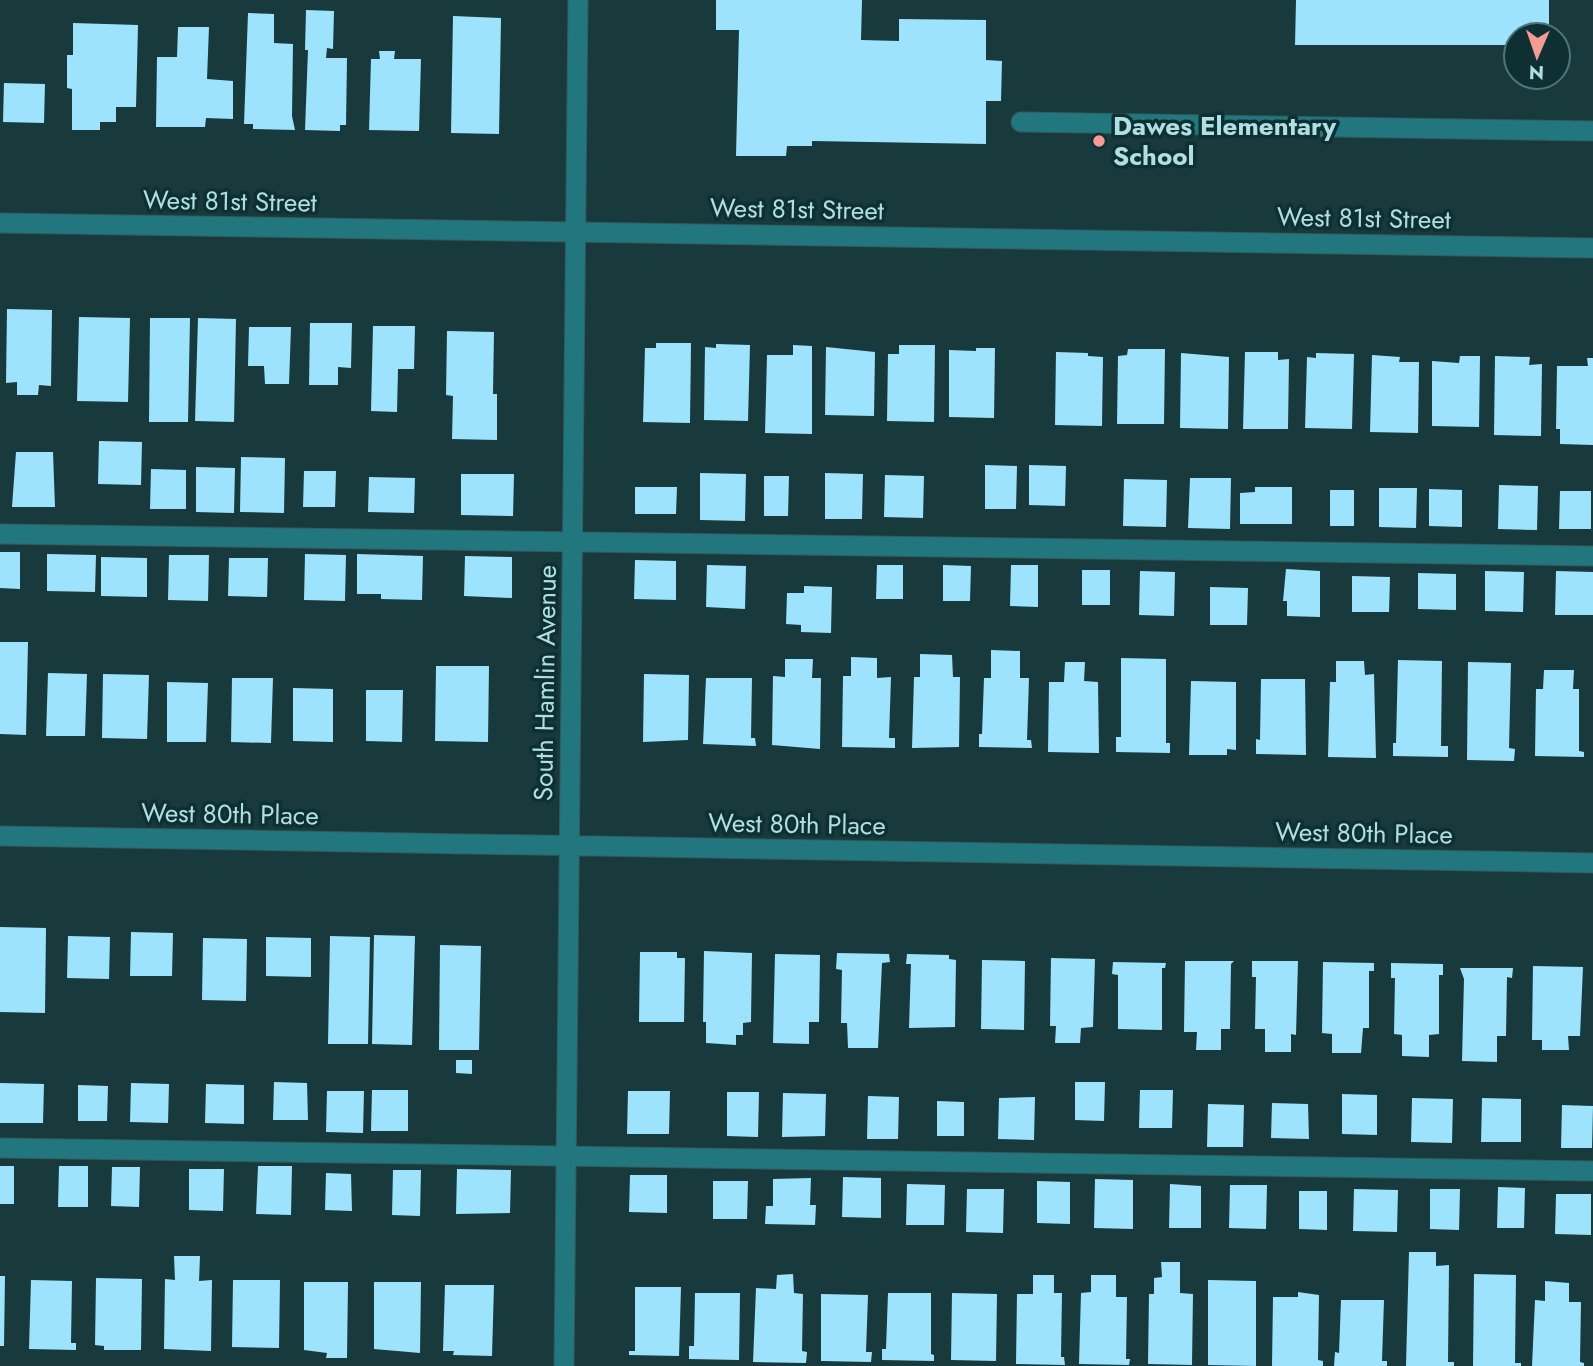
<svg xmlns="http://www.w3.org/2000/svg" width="1593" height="1366" font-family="Jost,sans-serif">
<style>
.building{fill:#9ee3fd}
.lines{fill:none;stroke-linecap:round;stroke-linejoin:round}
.service-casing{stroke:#345a5d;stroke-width:21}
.minor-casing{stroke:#345a5d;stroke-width:21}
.service{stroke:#22767d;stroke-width:19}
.minor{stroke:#22767d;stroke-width:19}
.poi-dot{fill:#f59b97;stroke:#0e3033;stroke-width:2.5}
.labels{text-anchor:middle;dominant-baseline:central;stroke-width:7;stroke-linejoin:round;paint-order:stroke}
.poi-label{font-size:26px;font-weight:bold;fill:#afdee3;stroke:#0e3033;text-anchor:start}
.street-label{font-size:26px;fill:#afdee3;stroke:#0e3033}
</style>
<rect width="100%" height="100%" fill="#193a3d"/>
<path class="building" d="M716,0H862L861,40L899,41V19L986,20V60L1002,61L1001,101H986V144L812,141V146H787L786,156H736L739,30H716Z
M1296,0H1549V35H1516V45H1295Z
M306,10L334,11L333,49L327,48L326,58H347L346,125H340V131L305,130L308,50H305Z
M248,13L274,14V43L293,44L292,116L295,130L253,129V124H244Z
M453,16L501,18L499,134L451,133Z
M73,23L138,25L136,107H116V122H100V130H72V89L67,88V55H73Z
M178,27H209L207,79L233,81V119L206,118L205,127H156L157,57H177Z
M379,51H395L394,59H421L419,131L369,130L371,59H380Z
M4,83L45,84L44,123L3,122Z
M7,309L52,310L51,386L39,385L38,395H17V382L6,383Z
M79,317L130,318L128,402L77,401Z
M150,318H190L188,422H149Z
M198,318L236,319L234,422L195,421Z
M310,323H352L351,368L338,367V385H309Z
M373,326H415L414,369H398L397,412L371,411Z
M249,327H291L289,384H265L264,366H248Z
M447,331L494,332L493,394H497V440L452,439L453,396L446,395Z
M656,343H691L690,423L643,422L645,348H656Z
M716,344L750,345L748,421L704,420L705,347L716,348Z
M793,345L812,346V434L765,433L767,355H793Z
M899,345H935L934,422L887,421L888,354H899Z
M826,347L875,352L874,416L825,415Z
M976,348H995L994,418L949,417V350L976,351Z
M1128,349H1165L1164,424H1117L1118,356L1127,355Z
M1056,352L1088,353V356L1103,357L1102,426L1055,425Z
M1245,352H1278V360L1289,359L1288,429H1243Z
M1181,353L1229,357L1228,429L1180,428Z
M1316,353L1354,354L1352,429L1305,428L1307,357L1316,358Z
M1372,355L1400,357L1399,362H1419L1418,433L1370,432Z
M1460,356H1480L1479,427L1432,426V361L1459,363Z
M1495,356L1530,357L1529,365L1542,364L1541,436L1494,435Z
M1587,358H1593V445L1560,444V429H1556L1557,366H1588Z
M99,441L142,442L141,485L98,484Z
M16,452H53L55,507H12Z
M241,457L285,458L284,513L240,512Z
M985,465L1017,466L1016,509H985Z
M1029,465L1066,466L1065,506L1029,505Z
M196,467L235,468L234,513L196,512Z
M151,469L186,470V509H150Z
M304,471H336L335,507H303Z
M700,473L746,474L745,521L700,520Z
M825,473L863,474L862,519H825Z
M461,474H514L513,516L461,515Z
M885,475L924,476L923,518L884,517Z
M764,476H789L788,516H764Z
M369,477L415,478L414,513L368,512Z
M1190,478H1231L1230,529L1188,528Z
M1124,479L1167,480L1166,527L1123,526Z
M1499,485L1538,486L1537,530L1498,529Z
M635,487H677L676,514H635Z
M1255,487H1292V524H1240V493L1255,492Z
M1379,488H1417L1416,528L1379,527Z
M1429,489L1462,490V527L1429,526Z
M1330,490H1354V526H1330Z
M1560,491H1591V529H1559Z
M0,552H20V589L0,588Z
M47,554L96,555L95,592L47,591Z
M305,554L346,555L345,601L304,600Z
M357,554L423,556L422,600L381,599V594H357Z
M169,555H209L208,601L168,600Z
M465,556L512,557V598L464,596Z
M101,557L147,558V597L101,596Z
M229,558H268L267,597L228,596Z
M635,560L676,561V600L634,599Z
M707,565L746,566L745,609L706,607Z
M877,565H903V599H876Z
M943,565L971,566L970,601H943Z
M1011,565H1038V607L1010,606Z
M1286,569L1320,571V617L1287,616V601H1283Z
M1082,570H1110V605H1082Z
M1140,571L1175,572L1174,616L1139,615Z
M1485,571L1524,572L1523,612L1485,611Z
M1556,571L1593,572V615H1555Z
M1418,573L1456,574V610L1418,609Z
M1352,576L1390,577L1389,612H1352Z
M804,586L832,587L831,633L801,632V625L786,624L787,593H804Z
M1210,587L1248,588L1247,625H1210Z
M0,642H28L26,735L0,734Z
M991,650L1020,651V678H1029L1027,740H1031L1032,748L979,747V734H982L984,678H991Z
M920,654L952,655L953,677H960L959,747L912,748L914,677H920Z
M851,657L877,658V678L891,677L889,738H895V748L842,747L843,676H851Z
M1121,658L1166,659V743H1170V753L1116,752V737H1121Z
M785,659H813L812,678H821L820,749L772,745L773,676L785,677Z
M1398,660L1442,661L1441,746H1448V757L1393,756V743H1396Z
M1336,661H1364L1365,675L1374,674L1376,758L1328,757L1330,682H1336Z
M1065,662H1085L1084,681L1098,682L1099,753L1048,752L1049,682H1064Z
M1468,662L1511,663L1509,748L1515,749L1514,761L1467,760Z
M436,666H489L488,742L435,741Z
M1544,670H1574L1573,689H1579V751L1584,752V757L1535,756L1536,689H1543Z
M48,673L87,674L85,736H46Z
M103,674L149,675L147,739L102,738Z
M644,674L689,675L688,740L643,742Z
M232,678H273L271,743L231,742Z
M706,678H752L751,738H755L756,746L703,744Z
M1261,679H1305L1306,755L1256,754V739L1260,740Z
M1191,681L1236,682V750L1227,749V755H1189Z
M167,682L208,683L206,742H167Z
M293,688L333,689V742L293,741Z
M366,690H403L402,742L366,741Z
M0,927L46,928L45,1013L0,1012Z
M131,932L173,933L172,976H130Z
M374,935L415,936L412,1045L372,1044Z
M68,936L110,937L109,979L67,978Z
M330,936L370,937L368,1044H328Z
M266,937L311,938V977L266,976Z
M203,938L247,939L246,1001L202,1000Z
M440,945L481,946L479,1050H439Z
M704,951L752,953L751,1022L743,1023V1035H736V1045L706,1043V1022H703Z
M640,952H677V958H685L684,1022H639Z
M837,953L889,954L890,962L882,963L878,1048H848L847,1023H841L842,970L836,969Z
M775,954L820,955L819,1022H809V1044L773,1043Z
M907,954L949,955V959L956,960L955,1027L909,1028L911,964H906Z
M1051,958L1095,959L1093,1027L1081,1028L1080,1043H1055L1056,1026H1050Z
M982,960L1025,961L1024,1030L981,1029Z
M1185,961H1234L1231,964L1230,1029H1221V1050H1196L1197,1032H1184Z
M1252,961H1298L1296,1035L1291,1034V1052H1265V1029H1255L1256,977H1252Z
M1113,962L1166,963L1165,968H1162V1030L1118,1029V975L1112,974Z
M1323,962L1374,963V971H1369V1028H1363L1361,1053H1332V1034L1322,1033Z
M1391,963L1443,964V975H1439V1034L1429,1035V1057L1402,1056V1035L1394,1034L1395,978H1391Z
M1533,966L1583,967L1580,1036H1568L1569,1050H1542V1040H1532Z
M1460,968H1513L1512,978L1507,977L1506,1036H1497V1062L1462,1061L1464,979Z
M456,1060H472V1074L456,1073Z
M274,1082L307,1083L308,1120H273Z
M1075,1082H1105L1104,1121L1075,1120Z
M0,1083L44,1084L43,1123H0Z
M131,1083L169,1084L168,1123L130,1122Z
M206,1084L244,1085V1124L205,1123Z
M78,1085L108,1086L107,1121H78Z
M372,1090H408V1131H371Z
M1140,1090H1173L1172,1128H1139Z
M327,1091H364L363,1133L326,1132Z
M628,1091H670L669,1134H627Z
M727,1092H759L758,1137L727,1136Z
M783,1093L826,1094L825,1136L782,1137Z
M1342,1094L1377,1095V1135L1342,1134Z
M868,1096L899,1097L898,1139H867Z
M1035,1097L1034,1140L998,1139L999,1098Z
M1412,1098L1453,1099L1452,1143L1411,1142Z
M1482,1098L1521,1099V1142H1481Z
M937,1101L964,1102V1136H937Z
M1272,1103L1308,1104L1309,1139L1271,1138Z
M1208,1104L1244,1105L1243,1147H1207Z
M1562,1105L1593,1106L1592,1148H1561Z
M0,1166H14V1204H0Z
M59,1166H88V1207H58Z
M258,1166H292L291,1215L256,1214Z
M112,1167H140L139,1207L111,1206Z
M189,1169H224L223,1211L189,1210Z
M457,1169L511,1170L510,1213L456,1214Z
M393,1170H421L420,1216L392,1215Z
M326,1173L351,1174L352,1211L325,1210Z
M630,1175H667V1213L629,1212Z
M843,1177L881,1178V1218L842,1217Z
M811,1178L810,1205H816L815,1225L765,1224L766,1206H773V1179Z
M1095,1179L1133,1180V1229L1094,1228Z
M713,1181H748L747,1219H713Z
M1037,1181L1070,1182V1224L1037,1223Z
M907,1184L945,1185L944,1225H906Z
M1170,1184L1201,1186V1228H1169Z
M1230,1185H1267L1266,1229L1229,1228Z
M1498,1187L1525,1188L1524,1228H1497Z
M967,1189H1004L1003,1233L966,1232Z
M1354,1189L1398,1190L1397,1232L1353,1231Z
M1430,1189H1460L1459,1230L1430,1229Z
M1299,1191H1327V1230L1299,1229Z
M1556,1194H1591V1235L1555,1234Z
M1409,1252H1436V1266L1449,1265L1448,1362H1454V1366H1406Z
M174,1256H200L199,1281L212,1280L211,1351L164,1349L165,1279L175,1280Z
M1161,1262H1180V1293L1193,1294L1192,1365L1148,1364L1149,1294H1154V1278L1162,1277Z
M793,1274L794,1293L803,1294L802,1351L807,1352L806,1363L753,1362L756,1288L776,1289L777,1275Z
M1474,1274L1516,1275L1515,1363H1521V1366H1473Z
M1033,1275H1054V1293H1062L1061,1357H1064L1065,1365L1016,1364L1017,1294H1033Z
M1091,1275H1116V1297H1127L1126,1359H1130L1129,1365L1079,1364L1081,1293L1091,1292Z
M0,1276H5L4,1346H0Z
M96,1278L142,1279L141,1350H104V1346L95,1345Z
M31,1280L72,1281L71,1343H76V1350L29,1349Z
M233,1280H280L279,1348L232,1347Z
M1208,1280L1256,1281V1366L1208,1365Z
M1545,1281L1569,1283V1302H1581L1580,1362L1584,1363V1366H1532L1535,1300L1545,1301Z
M304,1282H348L347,1358H326L327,1353L304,1350Z
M374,1282H421L420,1353L374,1349Z
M445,1285H494L492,1356L453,1355L454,1351H443Z
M635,1287H681L679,1356L629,1355V1351H635Z
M1298,1292L1319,1295L1318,1360L1323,1361V1366H1272L1273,1297H1298Z
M695,1293H740L739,1360L689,1359V1346H694Z
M888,1293H931V1354L934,1355V1361L882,1360V1349H886Z
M952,1293L997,1294L996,1361L951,1360Z
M821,1294L868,1295L866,1352H872L871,1362L821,1361Z
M1341,1300H1384L1382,1361H1387V1366H1334L1335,1352L1339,1353Z"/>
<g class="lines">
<defs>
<path id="service" d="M1021,122L1593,131
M0,534L1593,556
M0,1148L1593,1171"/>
<path id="minor" d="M0,223L1593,248
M0,836L1593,863
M564,1366L578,0"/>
</defs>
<use href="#service" class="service-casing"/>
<use href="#minor" class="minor-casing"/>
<use href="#service" class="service"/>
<use href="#minor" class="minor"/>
</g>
<circle class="poi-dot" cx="1099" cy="141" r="7"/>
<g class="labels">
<g class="poi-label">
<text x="1113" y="126">Dawes Elementary<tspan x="1113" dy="30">School</tspan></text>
</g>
<g class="street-label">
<text transform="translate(230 201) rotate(1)">West 81st Street</text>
<text transform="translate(797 209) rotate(1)">West 81st Street</text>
<text transform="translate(1364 218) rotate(1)">West 81st Street</text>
<text transform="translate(545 683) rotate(-89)">South Hamlin Avenue</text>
<text transform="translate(230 814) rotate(1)">West 80th Place</text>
<text transform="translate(797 824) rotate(1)">West 80th Place</text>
<text transform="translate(1364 833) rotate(1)">West 80th Place</text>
</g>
</g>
<g transform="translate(1537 56) rotate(182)"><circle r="33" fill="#0e3033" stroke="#4e7679" stroke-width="2"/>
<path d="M0-5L12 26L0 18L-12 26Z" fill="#f59b97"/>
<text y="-10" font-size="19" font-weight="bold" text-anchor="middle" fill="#afdee3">N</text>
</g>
</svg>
